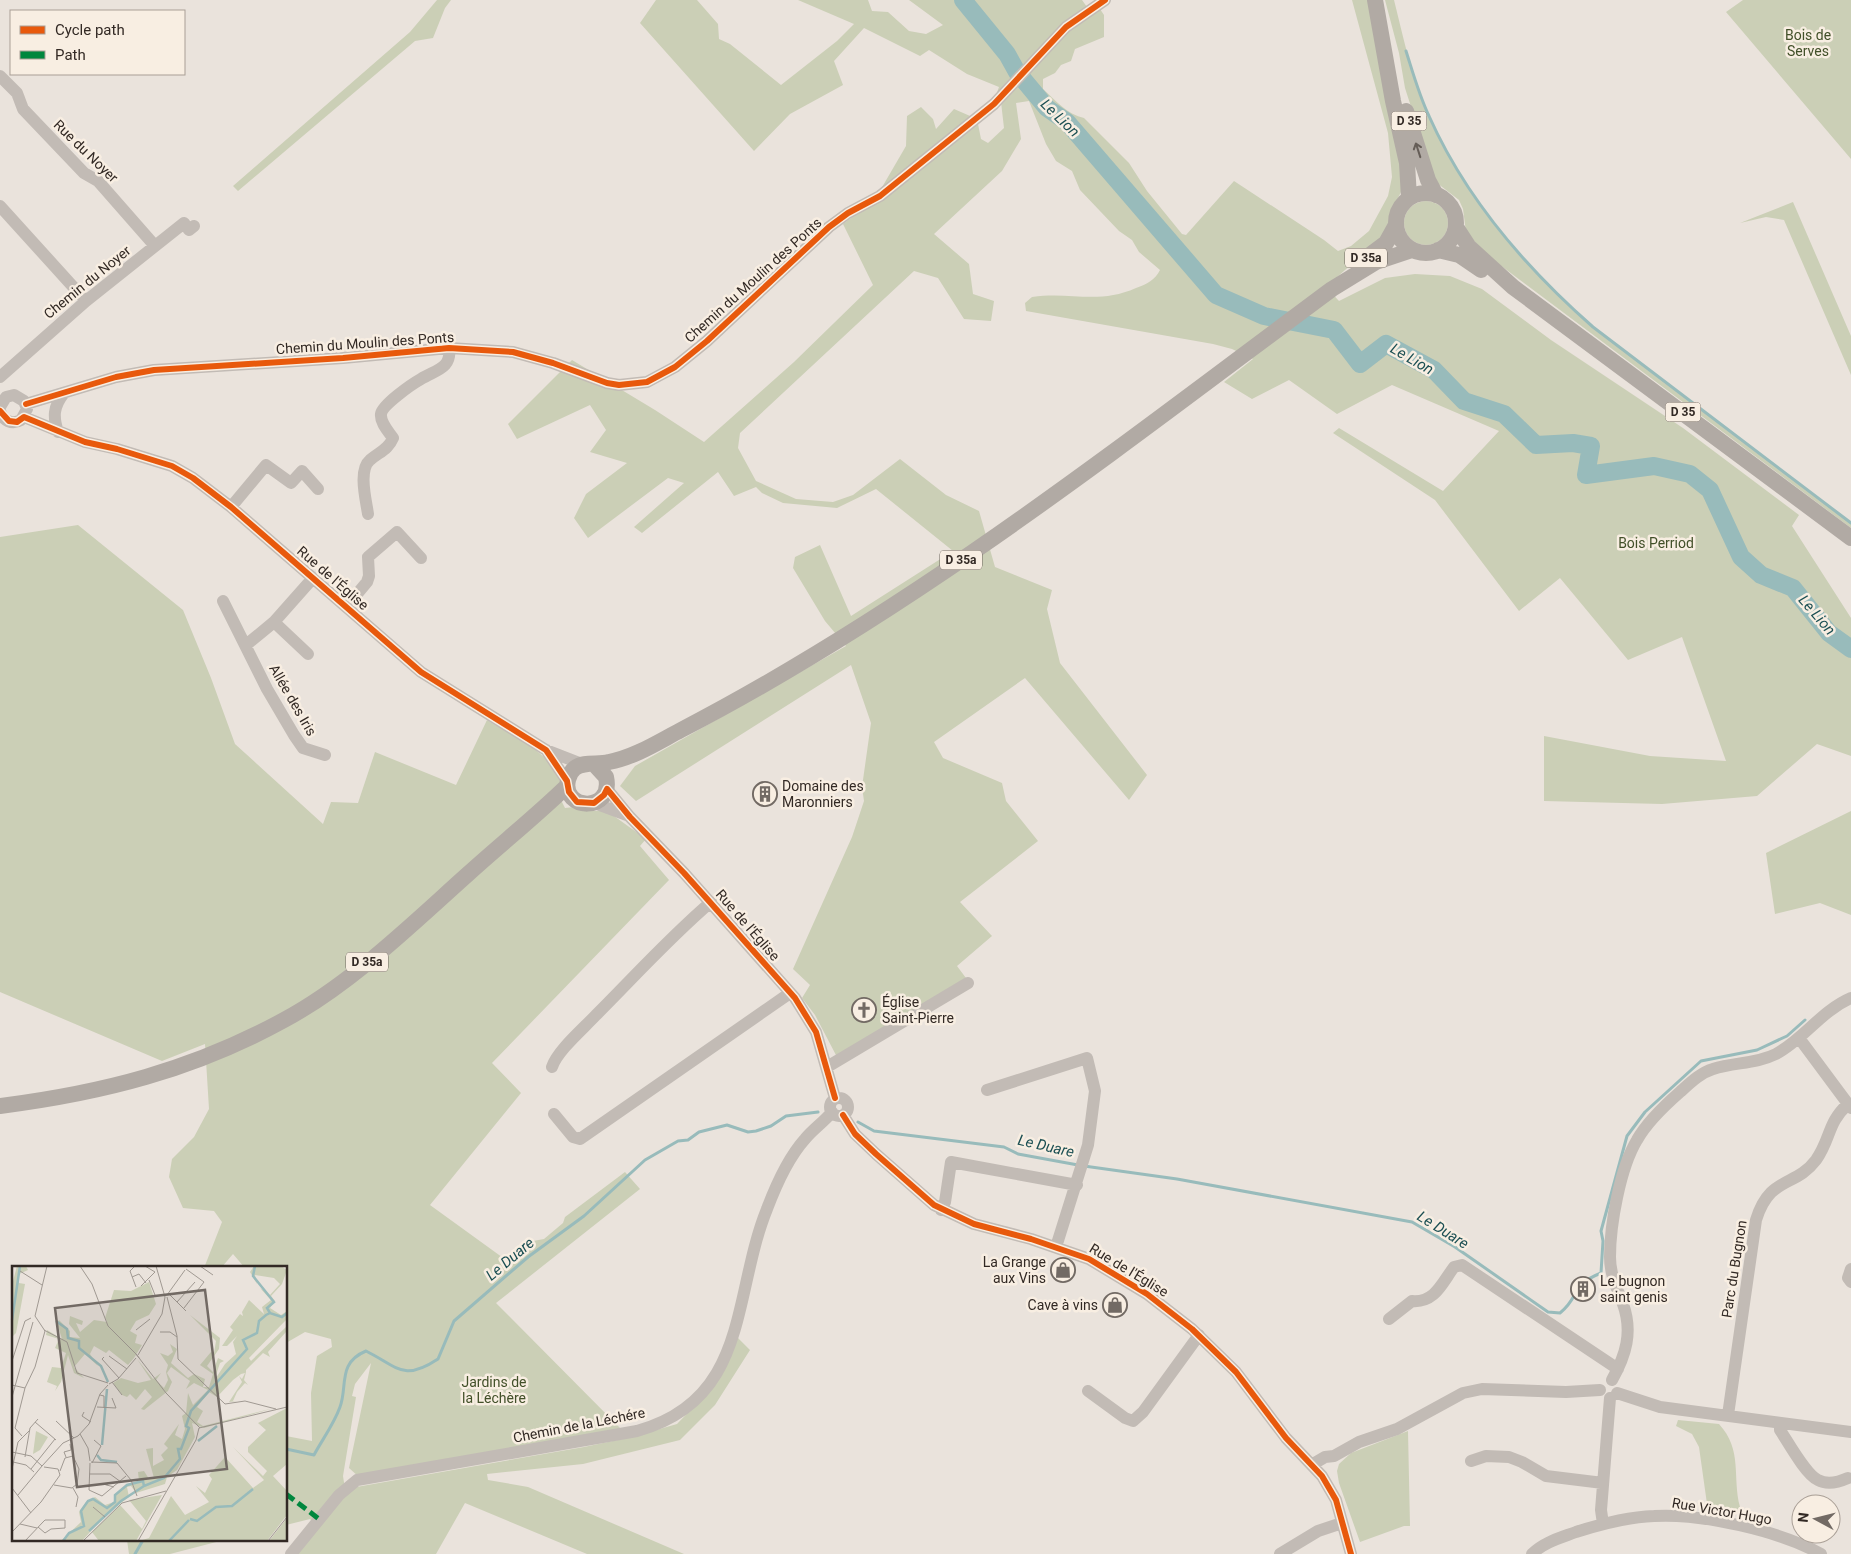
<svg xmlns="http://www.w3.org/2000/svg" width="1851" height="1554" font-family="Roboto,sans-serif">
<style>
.green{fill:#cbcfb6}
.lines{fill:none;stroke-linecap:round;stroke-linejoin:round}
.stream{stroke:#98bbbb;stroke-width:3}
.river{stroke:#98bbbb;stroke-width:18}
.minor{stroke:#c2bbb5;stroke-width:12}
.major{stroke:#b1aaa4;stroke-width:16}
.quiet{stroke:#00873e;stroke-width:5;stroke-dasharray:10 5;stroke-linecap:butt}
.cycleway-casing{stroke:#f8eee2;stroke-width:9}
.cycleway{stroke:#e8590c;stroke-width:6}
.oneway{stroke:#655d57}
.labels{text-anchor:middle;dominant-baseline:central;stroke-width:5;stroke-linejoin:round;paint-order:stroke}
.shield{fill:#f8eee2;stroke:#6d645d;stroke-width:1}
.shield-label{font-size:12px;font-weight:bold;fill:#322924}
.park-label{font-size:14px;fill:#425029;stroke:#f8eee2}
.street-label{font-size:14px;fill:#322924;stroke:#f8eee2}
.poi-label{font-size:14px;fill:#322924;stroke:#f8eee2;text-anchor:start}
.water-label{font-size:15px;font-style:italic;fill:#1b4f53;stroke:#f8eee2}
.inset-river{fill:none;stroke:#98bbbb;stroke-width:2.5}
.inset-road{fill:none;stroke:#a09992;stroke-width:1}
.view{fill:#726a64;fill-opacity:0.15;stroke:#726a64;stroke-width:2.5}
.inset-edge{fill:none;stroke:#322924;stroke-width:2.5}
</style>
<rect width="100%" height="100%" fill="#eae3dc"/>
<path class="green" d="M437,0H451L445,8L433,38L415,41L238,191L233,186L410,32Z
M656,0H697L718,24L719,39L730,44L781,85L837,41L854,24L798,0H868L872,11L888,12L909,31L926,34L943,25L909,0H1082L1087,7L1100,9L1104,15V37L1075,49L1071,61L1061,65L1055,73L1043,79V89C1055,100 1068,115 1084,118L1129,163L1147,191L1182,234L1186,235L1234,181L1324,240L1338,251L1351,246L1369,231L1388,196L1392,177L1388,133L1352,0H1368L1402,174L1401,192L1391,212L1388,229L1382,237L1326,287L1339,301L1385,278L1415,274L1450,276L1482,289L1551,340L1683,428L1799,515L1792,526L1851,618V756L1817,744L1757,796L1662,804L1544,801V736L1650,756L1726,761L1682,637L1628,660L1560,578L1519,611L1435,500L1333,433L1339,428L1443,491L1499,431L1392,385L1337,414L1289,380L1252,399L1224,382L1253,359L1232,349L1213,344L1026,311L1025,303L1032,297C1070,291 1098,305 1136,288C1147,284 1155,280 1160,270L1139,252L1132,240L1119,231L1080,190L1072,171L1056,161L1046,144L1029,101L1016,103L1021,139L1002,171L934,234L969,264L973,294L994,301L991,321L964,319L938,278L914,271L740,433L738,448L756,481L796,499L833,502L853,495L900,459L946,495L979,511L995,567L1052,590L1047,609L1060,663L1147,775L1129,800L1025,678L934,742L943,758L1002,783L1006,801L1038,841L960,902L992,936L957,966L966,978L837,1057L815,1015L802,998L810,985L793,969L852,837L864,801L862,787L871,723L851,665L636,801L620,786L635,766L846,646L825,621L793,568L795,557L820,545L851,616L953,551L876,489L837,508L783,503L762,493L756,487L734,496L718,472L642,533L634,527L684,483L668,478L588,538L574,518L586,494L627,463L590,452L606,430L590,405L517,439L508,424L572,360L655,410L704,442L794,362L873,285L843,224L874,201L906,146L907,116L921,107L933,119L936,129L954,109L977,119L981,139L988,143L1004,128L1001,102L995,98L999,87L967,74L929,50L920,56L864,28L834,61L843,85L790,114L754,151L640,23Z
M1385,0H1394C1402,32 1409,64 1420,95C1454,185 1522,265 1593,327L1851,523V528L1488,256L1466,232L1463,209L1459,200L1437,183L1433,175L1405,88L1399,53Z
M1743,0H1851V159L1726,12Z
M1404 223a22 22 0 1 1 44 0a22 22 0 1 1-44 0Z
M1793,202L1851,336V375L1784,220L1766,217L1740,223Z
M78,525L183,610L211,678L235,744L323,824L331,802L358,803L375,752L456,785L487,720C512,736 554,753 561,785L557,792L565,808L574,807L586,811H607L646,839L640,846L669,880L492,1063L521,1093L430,1205L506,1260L533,1241L544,1239L563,1223L565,1217L625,1172L640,1189L496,1303L623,1431L359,1477L349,1468L371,1363L355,1384L352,1396L356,1397L343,1476L345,1489L584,1447L632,1437L677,1424L705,1395L738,1338L750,1350L715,1405L680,1440L583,1464L487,1474L488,1480L528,1487L684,1554H587L465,1503L436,1554H297L318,1527L310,1519L286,1525V1436L312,1441L311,1393L317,1356L332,1347L331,1339L305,1332L286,1343V1268H245L233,1254L221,1268H204L222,1222L214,1211L183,1208L169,1177L172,1159L194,1137L209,1109L205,1044L162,1061L0,992V537Z
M1851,811V915L1820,903L1775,914L1766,853Z
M1678,1420L1719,1424C1743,1450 1732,1477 1740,1507L1732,1515L1708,1511L1699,1447L1692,1434L1676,1426Z
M1408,1431L1410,1526H1404L1360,1542L1339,1483L1337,1471L1339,1464L1351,1453Z
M127,1540H224L170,1554H129Z"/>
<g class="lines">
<path class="stream" d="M1406,51C1413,73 1419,95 1429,116C1465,197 1527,269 1593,327L1851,523
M858,1122L874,1131L1004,1147L1018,1154L1078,1165
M1084,1166L1177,1179L1412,1222L1455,1247L1548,1312L1560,1313C1581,1296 1569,1286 1601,1273L1603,1241L1601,1231L1627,1136L1645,1112L1701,1061L1757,1050L1787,1036L1805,1020
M286,1449L314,1455C322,1440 334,1424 340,1407C348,1386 337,1363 366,1351C398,1367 403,1382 438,1359L454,1321L528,1257L584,1216L645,1160L678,1141L688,1140L699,1132L727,1125L748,1132L756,1131L771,1126L786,1116L818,1112
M135,1554L143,1540"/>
<path class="river" d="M963,0L1007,54L1017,72L1047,108L1067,122L1216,295L1264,316L1334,330L1360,364L1386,344L1434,370L1464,401L1504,414L1536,445L1573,443L1591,446L1586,475L1654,466L1690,474L1710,490L1741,557L1761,575L1793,588L1829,633L1851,649"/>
<path class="minor" d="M0,76L17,93L23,109L84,173L98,181L155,246
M0,206L86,301
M0,377L86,301L184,223L189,230L194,226
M26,404L116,377L154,370L343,358L449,348L513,352L553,363L607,383L619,385L647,382L675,367L707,341L829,227L848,213L880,196L994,104L1066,27L1105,0
M0,407L6,397L14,395L24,401L27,409L21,420C12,425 3,421 0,411
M24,417L85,442L117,449L172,466L193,478L231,507L421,672L546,750L582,764
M58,432C53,417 53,407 64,393
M231,507L266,465L291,483L302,471L318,489
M368,514C366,500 358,470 370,460C379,452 388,450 393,438C389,432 380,423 381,414C382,405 412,384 421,379C435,370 452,369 449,348
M223,601L267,689L294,735L303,748L325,755
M347,606L367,582L369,576L368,557L397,532L421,558
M274,622L308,654
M246,645L274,622L313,578
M546,750L567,781
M607,789L630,817L684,873L795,998L816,1032L835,1098
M594,803L629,816
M1799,1038L1851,1108
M552,1067C557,1051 583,1029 596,1015C634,977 670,937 711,902
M827,1067L968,983
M987,1090L1087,1058L1095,1091L1088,1145L1056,1247
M830 1107a9 9 0 1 1 18 0a9 9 0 1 1-18 0Z
M554,1114L573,1137L580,1139L790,993
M843,1115L855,1134L876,1154L934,1205L974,1224L1031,1239L1089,1259L1147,1294L1192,1329L1236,1372L1286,1438L1322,1476L1336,1500L1351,1554
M941,1210L945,1202L951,1162L1077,1185
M1851,1269L1848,1278L1851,1282
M1389,1319L1412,1301C1435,1303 1442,1283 1454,1267L1462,1265L1618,1369
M1612,1380C1626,1355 1633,1332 1623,1304C1617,1288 1610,1275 1610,1257C1610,1225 1620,1168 1637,1140C1647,1122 1664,1106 1680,1092C1690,1083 1700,1073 1713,1069C1734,1062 1756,1064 1776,1054C1804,1039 1821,1011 1851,998
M1088,1391L1125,1418L1133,1421L1143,1412L1199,1335
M1617,1393L1660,1407L1851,1432
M1728,1415L1756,1220C1770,1175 1795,1188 1816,1160C1831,1139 1827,1123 1848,1104
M1780,1423V1430C1788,1442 1806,1475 1818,1480C1827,1485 1839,1482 1848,1478
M1471,1461L1486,1456L1509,1457L1522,1462L1546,1476L1603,1483
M1313,1464L1325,1457L1334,1456L1359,1442L1397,1429L1463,1393L1482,1389L1566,1392L1600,1390
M1603,1524L1601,1510L1610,1398
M291,1554L339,1495L357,1480L637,1431C750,1400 732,1295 767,1209C776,1185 788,1158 805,1139C813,1129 824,1122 832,1112
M1280,1554L1318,1531L1342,1523
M1532,1554C1544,1542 1560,1538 1576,1532C1601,1524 1628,1517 1654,1516C1701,1513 1780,1531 1821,1554"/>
<path class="major" d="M1375,0L1393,101L1407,163L1409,198
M1406,111L1428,180L1436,195
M1396 223a30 30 0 1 1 60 0a30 30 0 1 1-60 0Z
M1456,227L1469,247L1513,287L1851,538
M1438,250L1459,255L1481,270
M1362,261L1386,243L1396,225
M595,765L606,777C614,813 561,811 568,780C569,775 571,771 575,768C584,761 598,765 609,762C635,757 658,742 681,730C914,609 1122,445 1332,289L1376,262L1412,250
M0,1106C102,1093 193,1070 284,1020C351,984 412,924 468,874C501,844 535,817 567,786"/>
<path class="quiet" d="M286,1494L319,1519"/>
<defs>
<path id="cycleway" d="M26,404L116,377L154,370L343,358L449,348L513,352L553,363L607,383L619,385L647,382L675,367L707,341L829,227L848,213L880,196L994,104L1066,27L1105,0
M0,411L9,421L17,422L24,417L85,442L117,449L172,466L193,478L231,507L421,672L546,750L567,781L569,792L577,802L594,803L604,795L607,789L630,817L684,873L795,998L816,1032L835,1098
M843,1115L855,1134L876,1154L934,1205L974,1224L1031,1239L1089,1259L1147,1294L1192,1329L1236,1372L1286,1438L1322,1476L1336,1500L1351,1554"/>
</defs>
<use href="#cycleway" class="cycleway-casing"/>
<use href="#cycleway" class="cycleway"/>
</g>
<defs><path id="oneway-shaft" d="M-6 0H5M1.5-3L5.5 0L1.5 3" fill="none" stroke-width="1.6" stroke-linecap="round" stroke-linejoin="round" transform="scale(1.25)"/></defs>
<use class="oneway" href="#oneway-shaft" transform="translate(1418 150) rotate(-108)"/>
<defs>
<symbol id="building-ring" viewBox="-11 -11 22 22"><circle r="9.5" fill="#f8eee2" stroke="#726a64" stroke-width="1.5"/><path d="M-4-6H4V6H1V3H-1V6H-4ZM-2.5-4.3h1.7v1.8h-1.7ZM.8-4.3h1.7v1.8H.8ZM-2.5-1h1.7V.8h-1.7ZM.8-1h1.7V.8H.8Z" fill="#726a64"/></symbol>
<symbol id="church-ring" viewBox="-11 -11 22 22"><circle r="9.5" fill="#f8eee2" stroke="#726a64" stroke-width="1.5"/><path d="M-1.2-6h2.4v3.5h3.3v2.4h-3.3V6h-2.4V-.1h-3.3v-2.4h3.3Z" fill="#726a64"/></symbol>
<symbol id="shop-ring" viewBox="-11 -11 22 22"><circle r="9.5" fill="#f8eee2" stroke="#726a64" stroke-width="1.5"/><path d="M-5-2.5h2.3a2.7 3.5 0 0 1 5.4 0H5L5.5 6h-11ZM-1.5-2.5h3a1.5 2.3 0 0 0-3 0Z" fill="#726a64"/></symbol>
</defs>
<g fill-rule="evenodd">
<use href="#building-ring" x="751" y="780" width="28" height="28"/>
<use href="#church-ring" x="850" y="996" width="28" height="28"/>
<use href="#shop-ring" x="1049" y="1256" width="28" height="28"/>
<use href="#building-ring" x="1569" y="1275" width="28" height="28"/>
<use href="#shop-ring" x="1101" y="1291" width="28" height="28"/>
</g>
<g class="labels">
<g class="shield">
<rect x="1391.5" y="111.5" width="35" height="19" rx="4"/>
<rect x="1345" y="248.5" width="42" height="19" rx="4"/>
<rect x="1665.5" y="402.5" width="35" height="19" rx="4"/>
<rect x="940" y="550.5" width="42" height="19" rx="4"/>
<rect x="346" y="952.5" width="42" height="19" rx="4"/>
</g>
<g class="shield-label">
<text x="1409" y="121">D 35</text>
<text x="1366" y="258">D 35a</text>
<text x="1683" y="412">D 35</text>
<text x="961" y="560">D 35a</text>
<text x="367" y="962">D 35a</text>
</g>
<g class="park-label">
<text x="1808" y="35">Bois de<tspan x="1808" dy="16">Serves</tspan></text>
<text x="1656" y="543">Bois Perriod</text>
<text x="494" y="1382">Jardins de<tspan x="494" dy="16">la Léchère</tspan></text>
</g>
<g class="street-label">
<text transform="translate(86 151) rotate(44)">Rue du Noyer</text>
<text transform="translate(753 280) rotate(-42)">Chemin du Moulin des Ponts</text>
<text transform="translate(87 282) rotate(-39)">Chemin du Noyer</text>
<text transform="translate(365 343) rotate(-4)">Chemin du Moulin des Ponts</text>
<text transform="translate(333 578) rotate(41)">Rue de l'Église</text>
<text transform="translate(293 700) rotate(60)">Allée des Iris</text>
<text transform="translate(748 925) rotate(49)">Rue de l'Église</text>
<text transform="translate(1734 1269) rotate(-81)">Parc du Bugnon</text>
<text transform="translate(1129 1270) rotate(31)">Rue de l'Église</text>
<text transform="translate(579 1425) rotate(-11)">Chemin de la Léchére</text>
<text transform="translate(1722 1511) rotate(10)">Rue Victor Hugo</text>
</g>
<g class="poi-label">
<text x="782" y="786">Domaine des<tspan x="782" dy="16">Maronniers</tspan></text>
<text x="882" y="1002">Église<tspan x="882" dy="16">Saint-Pierre</tspan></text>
<text x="1046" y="1262" text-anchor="end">La Grange<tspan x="1046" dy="16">aux Vins</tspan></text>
<text x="1600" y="1281">Le bugnon<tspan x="1600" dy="16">saint genis</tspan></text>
<text x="1098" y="1305" text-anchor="end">Cave à vins</text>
</g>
<g class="water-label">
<text transform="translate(1060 118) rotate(44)">Le Lion</text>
<text transform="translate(1412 359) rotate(30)">Le Lion</text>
<text transform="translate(1817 615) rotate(49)">Le Lion</text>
<text transform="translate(1046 1146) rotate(13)">Le Duare</text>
<text transform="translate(1443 1230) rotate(32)">Le Duare</text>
<text transform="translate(510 1259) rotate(-40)">Le Duare</text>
</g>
</g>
<g transform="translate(12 1266)">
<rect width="275" height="275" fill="#eae3dc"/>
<path d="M5,0H14L16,4L7,8V17L13,18L4,67L0,71V19ZM242,0H269L275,4L270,18L259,30L263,35L258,42L269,49L275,45V53L237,92L239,95L274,61V66L256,86L258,91L251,87L234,104V106L232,114L236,119L233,117L225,126L221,135H225L217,136L230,116L227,110L230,113L233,107L229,108L221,114L205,131L197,126L185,141L191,145L185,156L191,160L262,142L192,162L180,157L183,171L165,204L155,211L153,218L124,227L119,220L115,221L117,231L94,248L70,275H49L69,256L67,246L74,236L83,231L93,239L102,236V229L116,218L127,215L126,206L132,205L137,213L142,212L134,183L141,182V200L152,194L149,189L156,182L152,178L167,158L163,169L170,173L173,163L170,150L174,147L176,127L181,139L196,124L182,117L174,123L178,115L159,101L155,107L160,116L156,125L132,144L129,143L140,131L133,123L124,134L118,128L115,131L110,129L101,117L109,112L126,117L139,114L125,93L141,113L149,107L144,114L152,122L156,114L154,106L156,99L148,87L156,90L161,86L158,78L165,83L159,97L176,112L182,108L193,113L191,121H197L201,108L188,99L199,86L202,87L204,75L178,49L208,72L207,83L195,100L201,106L206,92L212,95L208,97L202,115L213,98L224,88L221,76L225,70L215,80H210L221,64L218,61L228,48L231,50L230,46L237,34L252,48L250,41L259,34L248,22L258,29L268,18L262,12L243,9L245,18L238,6ZM137,16L144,38L137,49L124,55L118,65L125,69L123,77L130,79L122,92L116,99L97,84L94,87L82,80L78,88L86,100L73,88L62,101L72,112L62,107L56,89L49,116L43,125L45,120L35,116L40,101L49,102L54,87L43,82L47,73L34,69L35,64L50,73L45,57L47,54L58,65V71L68,72L57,58L58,50L71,55L70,59L64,57L68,66L82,54L95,56L93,52L102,24L119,25ZM275,142V198L261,210L275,225V249L255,275H127L137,272L159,230L173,249L197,236L184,220L193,227L200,213L197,209L213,191L241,222L252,214L221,181L251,210L255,205L236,186V181L254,164L246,157ZM24,165L36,171L28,184L21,188ZM150,229L124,275H87L80,266L108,239L130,263L134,255L117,234ZM275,252V275H257Z" fill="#cbcfb6"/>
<path class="inset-river" d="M243,0L241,10L262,36L255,42L258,47M0,54L8,0M44,55L55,63L56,72L67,75V82L89,100L96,116M186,175L205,160M90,179L95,123M85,189L89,194L105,196M178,253L185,255L204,241L220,240L241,223M77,265L109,235L132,220M51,275L57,267L72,260L69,245L76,235L81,233L95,242L103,236V229L115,219L131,215L132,220L152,212L168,193L166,183H169L177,162L174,160L179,145L235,83L231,74L245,67L247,55L254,49L258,47L270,51L275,47M157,275L177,254"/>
<path class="inset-road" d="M68,0L80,18L96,60L124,88M123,0L118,5L124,21M188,0L201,9M8,5L30,19M120,11L127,8L134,17M137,14L143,29M129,20L143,6L133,0M157,28L174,45M155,29L173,4M155,31L165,70L166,93L213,138L233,135L264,143M165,36L183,16M172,42L192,16L174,3M32,64L55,76L65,107L96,117M124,64L138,53M148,66H158L165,71M126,89L150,48L153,31L144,0M97,90L115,103M92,91L90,93L107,112M128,93L124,88L154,127L188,162M0,95L13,55L19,52M100,116L110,129M97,118L106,113L124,92M0,119L13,122L23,101L33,65L23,50L35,0M88,129L92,130V142M0,131L21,56M85,141L104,142L100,132M72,146L70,150L79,156M44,155L62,172M23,156L44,174M68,168L76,182L78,195M10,170L3,162L13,122M0,186L19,190L30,200L6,229M13,191L18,162L26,153M54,191L52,186L59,184L58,178M1,196L14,199L22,206M79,196L105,197L119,214L125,230M78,197L77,224L90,230L114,210M80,197L89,180L82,174M30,200L51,177L66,170L77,158L88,128L96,119M0,203L6,176L18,164M19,203L43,173M77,208H98L109,216M42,219L60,222L65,218L67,203L61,190L53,192L48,205M96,219L91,218L102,221M0,222L19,247M61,222L66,231L64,241M81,241L93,251M8,258L25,262M0,266L29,236L48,209L46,203L32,201M13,275L31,256L33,254H53V262L39,263L33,267L26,261M71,275L110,237L154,225M126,275L184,174L187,162L275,141M256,275L275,251"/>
<path class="view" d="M193,24L215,203L65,221L43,42Z"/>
<rect width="275" height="275" class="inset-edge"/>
</g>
<rect x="10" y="10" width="175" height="65" fill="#f8eee2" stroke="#a99f96"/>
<rect x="20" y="26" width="25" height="8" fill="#e8590c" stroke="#a99f96"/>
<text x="55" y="35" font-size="15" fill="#322924">Cycle path</text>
<rect x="20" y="51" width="25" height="8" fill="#00873e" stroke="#a99f96"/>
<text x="55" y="60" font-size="15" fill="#322924">Path</text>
<g transform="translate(1816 1519) rotate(277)"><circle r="24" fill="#f8eee2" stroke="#a99f96"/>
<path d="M0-4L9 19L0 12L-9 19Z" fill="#726a64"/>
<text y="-8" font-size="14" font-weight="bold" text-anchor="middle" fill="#322924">N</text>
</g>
</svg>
